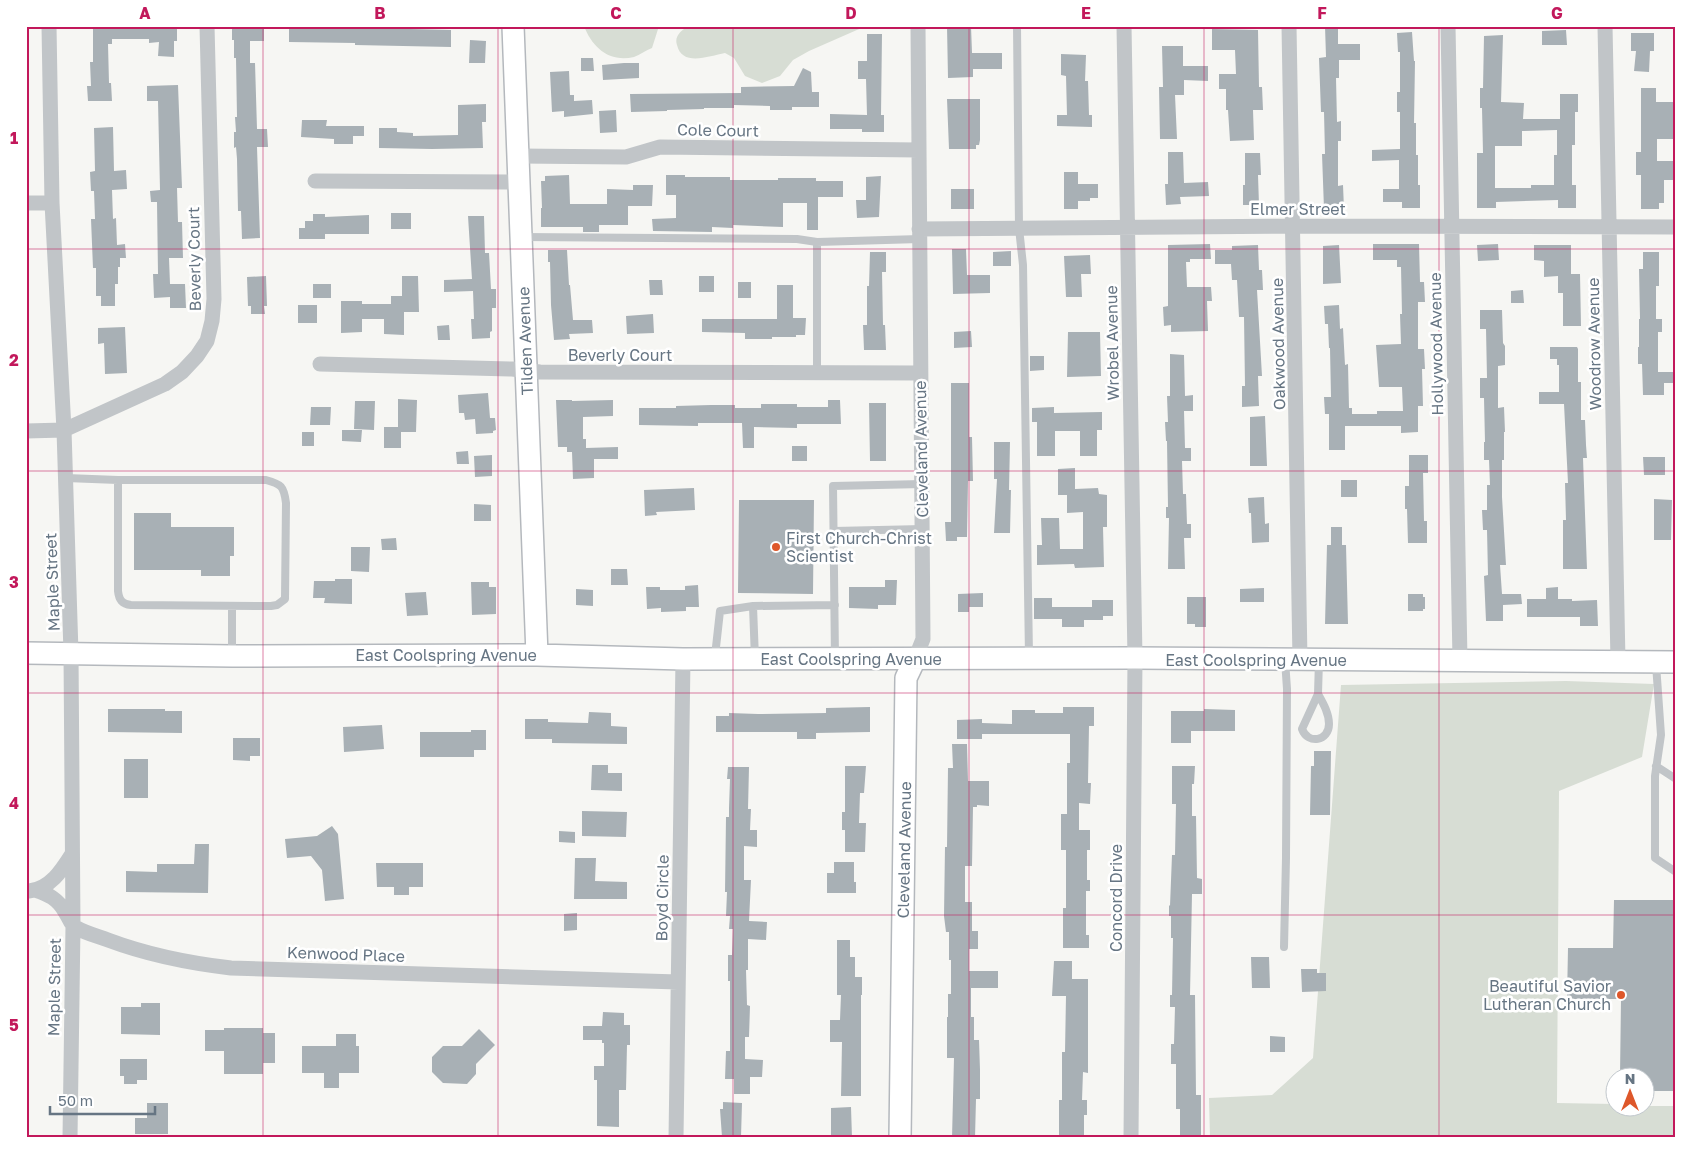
<svg xmlns="http://www.w3.org/2000/svg" width="1702" height="1164" font-family="'Golos Text',sans-serif">
<style>
.green{fill:#d7ddd4}
.building{fill:#a8b0b5;fill-rule:evenodd}
.lines{fill:none;stroke-linecap:round;stroke-linejoin:round}
.secondary-casing{stroke:#b4b8bd;stroke-width:24}
.lane{stroke:#c1c5c8;stroke-width:8}
.street{stroke:#c1c5c8;stroke-width:15}
.secondary{stroke:#fff;stroke-width:21}
.grid{fill:none;stroke:#c2185b;stroke-width:1;stroke-opacity:0.55}
.poi-dot{fill:#de572a;stroke:#fff;stroke-width:2}
.labels{text-anchor:middle;dominant-baseline:central;stroke-width:5;stroke-linejoin:round;paint-order:stroke}
.street-label{font-size:16px;fill:#667583;stroke:#fff}
.poi-label{font-size:16px;fill:#667583;stroke:#fff;text-anchor:start}
.neatline{fill:none;stroke:#c2185b;stroke-width:2}
.grid-label{font-size:16px;text-anchor:middle;font-weight:bold;fill:#c2185b}
</style>
<rect width="100%" height="100%" fill="#f6f6f3"/>
<path class="green" d="M584,26H659L652,48C646,50 640,55 634,57C609,63 592,47 584,26Z
M688,26H866L809,51L793,60L780,76L762,83L745,76L734,58L725,53C709,56 682,67 677,45C674,36 681,31 688,26Z
M1566,681L1654,684L1642,757L1559,791L1557,1103L1614,1104V1106H1676V1138H1210L1209,1098L1272,1095L1313,1058L1341,685Z"/>
<path class="building" d="M93,26H177V41H174V57L158,56L159,42L149,43V39H112V44H108L109,83H111L112,101H88L87,86H91L90,62H93Z
M232,26H264V41H250V63H255L257,129H267L268,147H257L260,238L242,239L241,211H238L237,159L236,147L234,148V132H236L235,117H237L236,58H234V40H232Z
M289,26L451,30V47L355,45V43L289,42Z
M947,26H971L972,53H1002V69H973V77L948,78Z
M1325,26H1338V44H1360V60H1339V78H1336L1337,122L1341,121V141H1338V186L1343,185L1344,209H1324L1322,154H1325L1324,112H1321L1319,58L1326,57Z
M1212,29L1258,30L1259,87H1262L1263,110H1253L1254,140L1230,141L1228,110H1226V89H1219V74H1236L1235,50H1212Z
M1566,30L1567,45H1542V31Z
M1412,32L1414,61H1415L1414,123H1416V155H1418V185H1420V208H1402V202H1383V189H1399V160L1372,161V150L1400,149V112H1397V92H1400V52H1398L1397,33Z
M1631,33H1654V51H1650L1649,72L1634,71L1636,51H1631Z
M867,34H882L881,115H884V132H862V129H830V114L867,115L866,79H858V61H867Z
M1503,35L1501,102L1524,103L1523,119H1560V94H1578V112H1575V145H1572V185H1576V208H1558V200L1496,202V208H1477V153H1483L1482,108H1480V88H1483L1484,36ZM1557,130V155H1554V185H1531V188H1495V146H1522V131Z
M470,40L486,41L485,63H469Z
M1162,46H1183V66H1208V81L1184,80V95H1175L1177,139H1160L1159,87H1163Z
M1061,54L1086,55L1085,81H1088L1089,115H1092V127L1057,126V115H1067L1066,76L1061,75Z
M581,58H593L594,71H581Z
M624,63H639V78L603,80L602,65Z
M803,68L811,72L812,92H819V107H792V110H770V106L734,105V108H704V109L667,110V111L631,112L630,94L741,93V87L794,86Z
M569,71L570,95H574V101L592,100L593,114L564,117V111L552,112L550,72Z
M178,85L182,188H177L178,222H182L183,258H169L170,284H185L186,308H170V297L154,298L153,274H158L157,202H151L150,191L160,190L158,101H147V86Z
M1641,88H1656V102H1676V139H1657V161H1676V180H1664V203H1659V209H1641V175H1636V152H1641Z
M947,99H980V140L979,145H976V149H949Z
M486,104V122H482L483,148L432,149L379,148V128H397V132L413,133V136L458,135V105Z
M616,110L617,132L600,133L599,111Z
M302,120H327L326,126H364V136H353V144H334V139L301,137Z
M113,127L114,171L126,170L127,189L112,190L113,219L116,218L117,245L125,244L126,258H120V267H118V284H115V306H101V296H96V268H93L91,219H95L94,191H91L90,172L95,171L94,128Z
M1168,152H1183L1184,183L1208,182L1209,196L1180,197L1181,204L1166,205L1165,184H1168Z
M1245,153H1260L1261,175H1258L1259,205H1243V185H1245Z
M1064,172H1078V184H1098V198H1090V201H1078V209H1064Z
M569,175L570,204H607V189L633,190V185H653L652,206H628V225H599V232H583V227H541V208H542L541,181H545V176Z
M666,175H685V177H730V180H778V178H816V181H843V197H818V230H807V203H783V227L733,225V228L712,227V232L653,231L652,219L676,218V195H666Z
M881,176L879,217L857,218L856,200H866V177Z
M951,189H974V209H951Z
M391,213H411V229H391Z
M313,214H325V217L369,215V234H325V239H299V228H305V221H313Z
M468,216H484L485,253H489L491,289H496V308H492V331L490,332V338L472,339L471,319H474L473,291L444,292V280L472,279Z
M1210,244L1211,259H1190V262H1186L1187,287H1211L1212,301H1207L1208,331L1171,332V325L1164,326L1163,307L1168,306V245Z
M1373,244H1419L1420,282H1424L1425,302H1418V349H1424L1425,369H1422L1423,406H1418V432L1401,433V426H1345V450H1329V414H1325L1324,397H1331L1330,348H1329L1328,324H1325L1324,306L1339,305L1340,329L1343,328L1345,365L1348,364L1349,408H1352V414H1377V411H1403L1402,387H1379L1376,345L1401,344L1400,314H1402L1401,267H1397V260H1373Z
M1498,244L1499,260L1478,261L1477,245Z
M1258,245L1259,270H1262L1263,290H1257L1262,376H1258L1259,406L1242,407V386H1245L1244,317H1239L1237,280H1232L1231,264H1215V250H1232V246Z
M1339,245L1341,283L1323,284V246Z
M1534,245H1571V274H1580L1581,326H1563V293H1558V276L1544,277V261L1534,260Z
M952,249H966L967,275H990V293L953,294Z
M548,250H567L569,285H570L573,320H592L593,333L569,334L570,339L554,340L551,305L550,262H548Z
M1011,251V266H993V252Z
M870,252H886V272H882L883,325H885L886,350H864L863,325H867V286H869Z
M1643,252H1659V286H1656V319H1662V332H1658V372H1676V383H1664V395H1643L1642,364H1638V347H1639V319H1640L1639,269H1643Z
M1090,255L1091,274H1081L1082,297H1066L1064,256Z
M266,276L267,306H264L265,314H251V306H248L247,277Z
M402,276H418L419,312H404V335L384,334V319H362V332L341,333V301H362V304H391V296H402Z
M699,276H714V292H699Z
M649,280H662L663,295H650Z
M738,282H751V298H738Z
M313,284H331V298H313Z
M777,285H793V318H806L805,335H796V337H772V339H745V333L702,332V319H777Z
M1523,290L1524,303H1511V291Z
M298,305H317V323H298Z
M1480,310H1502L1503,343L1505,346V365L1498,366V408L1504,407L1505,432H1504V460H1502V497L1506,565H1500L1502,594H1521L1522,604L1503,605V621H1486L1484,576L1488,575L1487,530H1483L1482,510H1487V485H1490L1489,460H1484V442H1485L1484,398H1480V378H1487L1486,329H1480Z
M653,314L654,333L627,334L626,316Z
M449,325L450,340H438L437,326Z
M125,327L127,373L105,374L104,343L98,344V328Z
M971,331L972,347L954,348V332Z
M1068,332H1100L1101,376L1067,377Z
M1550,347H1577L1578,349V382H1581V420H1585L1586,445L1587,458H1583L1587,569H1563V520H1566L1565,483H1568L1564,404H1539V392H1559V365H1557V359H1550Z
M1170,354L1184,355L1185,396L1193,395V411H1184L1185,448H1191V461H1182L1183,494H1186L1187,524H1191V538H1184L1185,569H1168L1169,518H1166V507H1168L1167,441H1166L1165,422H1168L1167,396H1170Z
M1030,356H1044V370L1030,371Z
M951,383H969V437H972L973,481H968L967,537H957V541H946L945,522H951Z
M488,393L490,418H495L496,430L493,431V433L476,434L475,419L465,420L464,413H459L458,395Z
M398,399L417,400L416,432H401V448H384V427H398Z
M556,400H572V401L613,400V416L583,417V439H586V448L618,447V459H594V478L573,479L572,452H567V447H558Z
M828,400H840L841,424H797V428L754,427V448H743L742,423H698V426L639,425V408H676V406L711,405H735V408H761V404H797V407H828Z
M355,401H375L374,430L354,429Z
M869,403H886V461H870Z
M311,407H331L330,425H310Z
M1054,407V413L1102,412V430H1097V456H1080V431H1055V456H1037V422H1032V408Z
M1265,416L1267,466H1250V417Z
M342,430H362L361,442L342,441Z
M302,432H314V446H302Z
M994,442H1010L1009,490H1011L1010,533H994L997,479H994Z
M792,446H807V461H792Z
M468,451L469,464H457L456,452Z
M492,455V476L475,477L474,456Z
M1409,455H1428V473H1423L1424,521H1427V543H1408L1407,509H1405V486H1409Z
M1643,457H1665V475H1644Z
M1075,468V489L1098,488L1099,494L1107,495V527H1103L1104,567L1075,568L1074,564L1037,565V545H1042L1041,518H1059L1060,549H1083V512L1067,513V495H1058V469Z
M1341,480H1357V497H1341Z
M694,488L695,510L656,512L657,515L645,516L644,490Z
M1264,497L1265,524L1269,523V542L1252,543L1251,513H1249L1248,498Z
M1654,499L1672,500L1671,540H1654Z
M739,500H814L813,594L738,593Z
M474,504L491,505V521H474Z
M134,513H171V527H234V556H230V576H201V570H134Z
M1331,527H1342V545H1346L1348,624H1325L1327,545H1331Z
M396,538L397,550H382L381,539Z
M351,547H370L369,572L351,571Z
M611,569H627L628,585H611Z
M335,579H352V604L324,603L325,598H313L314,581H335Z
M885,580H897L896,605H878V609L849,608V587H885Z
M471,582H489V587H496V614L472,615Z
M698,585L699,607H686V611L661,612V608L647,609L646,587H660V590H685V586Z
M1558,587V599H1572V601L1597,600L1598,626H1580V617H1527V599H1546V588Z
M1264,588V602H1240V589Z
M576,589L593,590V606L576,605Z
M426,592L428,615L407,616L405,593Z
M983,593V607H969V612H958V594Z
M1408,594H1423V597H1425V609H1423V611H1408Z
M1187,597H1206V627H1195V624H1187Z
M1034,598H1052V607H1092V600H1113V616H1103V620H1084V627H1062V619H1034Z
M870,707V732L816,733V739H797V732H716V716H729V713L758,714L826,713V708Z
M1063,707H1094V726H1089L1088,783H1091L1090,804L1079,803V830H1090V850H1087V880H1090V891H1086V935H1089V948H1063V908H1066V850H1061V814H1067V763H1070V734H982V739H957V720L982,719V723L1012,724V710H1035V713H1063Z
M108,709H165V711H182V733L108,732Z
M1204,709L1235,710V731H1191V743H1171V711H1204Z
M589,712L611,713V726L627,727V744L552,743V739H525V719H548V722L588,723Z
M382,725L384,749L344,752L343,727Z
M471,730H486V750H474V757H420V732H471Z
M233,738H260V756H250V761L233,760Z
M952,744H967L968,781H989V806L977,805V807H973L972,866H965V902H972V931H978V949H969V971H998V988H971V1017H974V1040H979L980,1070V1099H976L975,1138H952L954,1058H947V1017H948V994H951V960H949V932H946L944,916L945,847H947L948,768H953Z
M1314,751H1331L1330,815H1310L1311,766H1314Z
M124,759H148V798H124Z
M592,765H608V773H622V791L591,790Z
M845,766H866L864,793H860L859,823H866L865,852H845V830H842V812H845Z
M1172,766H1195L1194,784H1192V816H1196L1197,878L1202,879V894H1192L1190,995H1195L1196,1095H1201V1138H1180V1109H1176V1064H1171V1044H1174L1175,1007H1170V995H1172L1173,938H1171V916H1169V905L1170,906L1172,855H1175L1176,804H1172Z
M728,767H749L748,809H751L750,830H757V847L744,846V880H751L749,921L767,922L766,940L748,939V970H746L747,1005L750,1006L749,1037H745V1059L763,1060L762,1077H750V1094H734V1079H725L726,1051H730V981H728V955H732L733,929H729L730,916H726L727,892H725L726,817H729V808L730,779H727Z
M582,811L627,812L626,837L582,836Z
M332,826L338,834L344,899L325,901L322,870L311,856L287,858L285,839L317,836Z
M559,831L575,832V843L559,842Z
M195,844H209L208,893L126,892V871L157,872V864H194Z
M575,858H596L595,881L627,882V899H574Z
M834,862H854V882H856V893H827V873H834Z
M376,863H423V887H409V895H394V887H377Z
M1614,900H1676V992H1674L1673,1091H1644V1076H1620L1621,999H1567L1568,948H1613Z
M577,913V930L564,931V914Z
M837,940H850V957H855V977H862V995H861V1096H841L842,1042H830V1020H840L841,995H837Z
M1251,957H1269L1270,988H1252Z
M1054,961H1072V979H1088V1073L1083,1072L1082,1100H1087V1115H1084V1138H1059V1100H1062V1052H1065L1066,996H1052Z
M1301,969H1317V973H1326V991L1302,992Z
M141,1003H160V1035L121,1034V1007H141Z
M603,1012L624,1013V1025H630V1045H627L626,1090H619V1127L597,1126V1080H594V1066H604V1043H602V1040H583V1026H602Z
M224,1028H263V1033H275V1063H263V1074H224V1051H205V1030H224Z
M479,1029L495,1045L476,1064V1074L467,1084L443,1083L432,1072V1057L443,1046H462Z
M336,1034H356V1046H359V1073H339V1088H324V1073H302V1046H336Z
M1270,1036L1285,1037V1052H1270Z
M120,1059H147V1080H137V1084H124V1076H120Z
M723,1102L742,1103L741,1137H722L720,1109H723Z
M147,1103H168V1134H135V1118H147Z
M851,1107L852,1138H831V1108Z"/>
<g class="lines">
<defs>
<path id="secondary" d="M513,26L537,655
M26,653L232,656L537,655L683,659L1135,658L1676,662
M900,1138L906,678L915,659"/>
</defs>
<use href="#secondary" class="secondary-casing"/>
<path class="lane" d="M1017,26L1019,228L1023,265L1029,656
M521,237L797,239L817,242
M817,373V242L920,239
M66,478L118,480H266C281,484 284,486 286,503L285,599L277,605L271,606L131,605C122,604 119,600 118,591V480
M834,531L923,529
M753,606L755,659
M232,655V607
M715,656L720,611L753,606L835,605
M835,658L833,486L923,484
M1656,664L1661,735L1655,776V858L1676,872
M1318,694C1323,703 1329,713 1329,724C1329,741 1308,745 1302,729L1318,694L1319,660
M1656,766L1676,779
M1284,947L1286,858L1287,689L1285,660"/>
<path class="street" d="M49,26L52,203L64,430L71,653L73,926L70,1138
M1124,26L1135,658L1131,1138
M1289,26L1300,660
M1448,26L1460,660
M1605,26L1618,661
M518,156L626,157L660,147L919,150
M315,181L519,182
M26,203H52
M919,229L1294,226L1676,227
M320,364L512,369L540,372L920,373
M26,431L64,430L165,384L182,372L197,356L207,341L212,321L214,299L207,26
M915,659L923,639L918,26
M35,890C48,894 58,899 65,912C69,917 70,924 75,927C85,933 97,936 108,940C148,955 188,963 231,968L678,982
M29,891C50,889 62,870 72,854
M676,1138L683,659"/>
<use href="#secondary" class="secondary"/>
</g>
<path class="grid" d="M263,26V1138M498,26V1138M733,26V1138M969,26V1138M1204,26V1138M1439,26V1138M26,249H1676M26,471H1676M26,693H1676M26,915H1676"/>
<g class="poi-dot">
<circle cx="776" cy="547" r="5"/>
<circle cx="1621" cy="995" r="5"/>
</g>
<g class="labels">
<g class="street-label">
<text transform="translate(718 130) rotate(1)">Cole Court</text>
<text x="1298" y="209">Elmer Street</text>
<text transform="translate(194 259) rotate(-91)">Beverly Court</text>
<text transform="translate(525 341) rotate(-92)">Tilden Avenue</text>
<text transform="translate(1112 343) rotate(-91)">Wrobel Avenue</text>
<text transform="translate(1278 344) rotate(-91)">Oakwood Avenue</text>
<text transform="translate(1436 344) rotate(-91)">Hollywood Avenue</text>
<text transform="translate(1594 344) rotate(-91)">Woodrow Avenue</text>
<text x="620" y="355">Beverly Court</text>
<text transform="translate(921 449) rotate(-91)">Cleveland Avenue</text>
<text transform="translate(52 582) rotate(-92)">Maple Street</text>
<text x="446" y="655">East Coolspring Avenue</text>
<text x="851" y="659">East Coolspring Avenue</text>
<text x="1256" y="660">East Coolspring Avenue</text>
<text transform="translate(904 850) rotate(-89)">Cleveland Avenue</text>
<text transform="translate(662 898) rotate(-89)">Boyd Circle</text>
<text transform="translate(1116 898) rotate(-90)">Concord Drive</text>
<text transform="translate(346 954) rotate(2)">Kenwood Place</text>
<text transform="translate(54 987) rotate(-89)">Maple Street</text>
</g>
<g class="poi-label">
<text x="786" y="538">First Church-Christ<tspan x="786" dy="18">Scientist</tspan></text>
<text x="1611" y="986" text-anchor="end">Beautiful Savior<tspan x="1611" dy="18">Lutheran Church</tspan></text>
</g>
</g>
<rect width="1702" height="1164" fill="none" stroke="#ffffff" stroke-width="55"/>
<g transform="translate(1630 1092)"><circle r="24" fill="#ffffff" stroke="#c2c8cd"/>
<path d="M0-4L9 19L0 12L-9 19Z" fill="#de572a"/>
<text y="-8" font-size="14" font-weight="bold" text-anchor="middle" fill="#667583">N</text>
</g>
<path d="M50 1106v8h105v-8" fill="none" stroke="#667583" stroke-width="2.5"/>
<text x="58" y="1106" font-size="15" fill="#667583" stroke="#ffffff" stroke-width="4" paint-order="stroke">50 m</text>
<rect x="28" y="28" width="1646" height="1108" class="neatline"/>
<g class="grid-label">
<text x="145" y="19">A</text>
<text x="380" y="19">B</text>
<text x="616" y="19">C</text>
<text x="851" y="19">D</text>
<text x="1086" y="19">E</text>
<text x="1322" y="19">F</text>
<text x="1557" y="19">G</text>
<text x="14" y="144">1</text>
<text x="14" y="366">2</text>
<text x="14" y="588">3</text>
<text x="14" y="809">4</text>
<text x="14" y="1031">5</text>
</g>
</svg>
